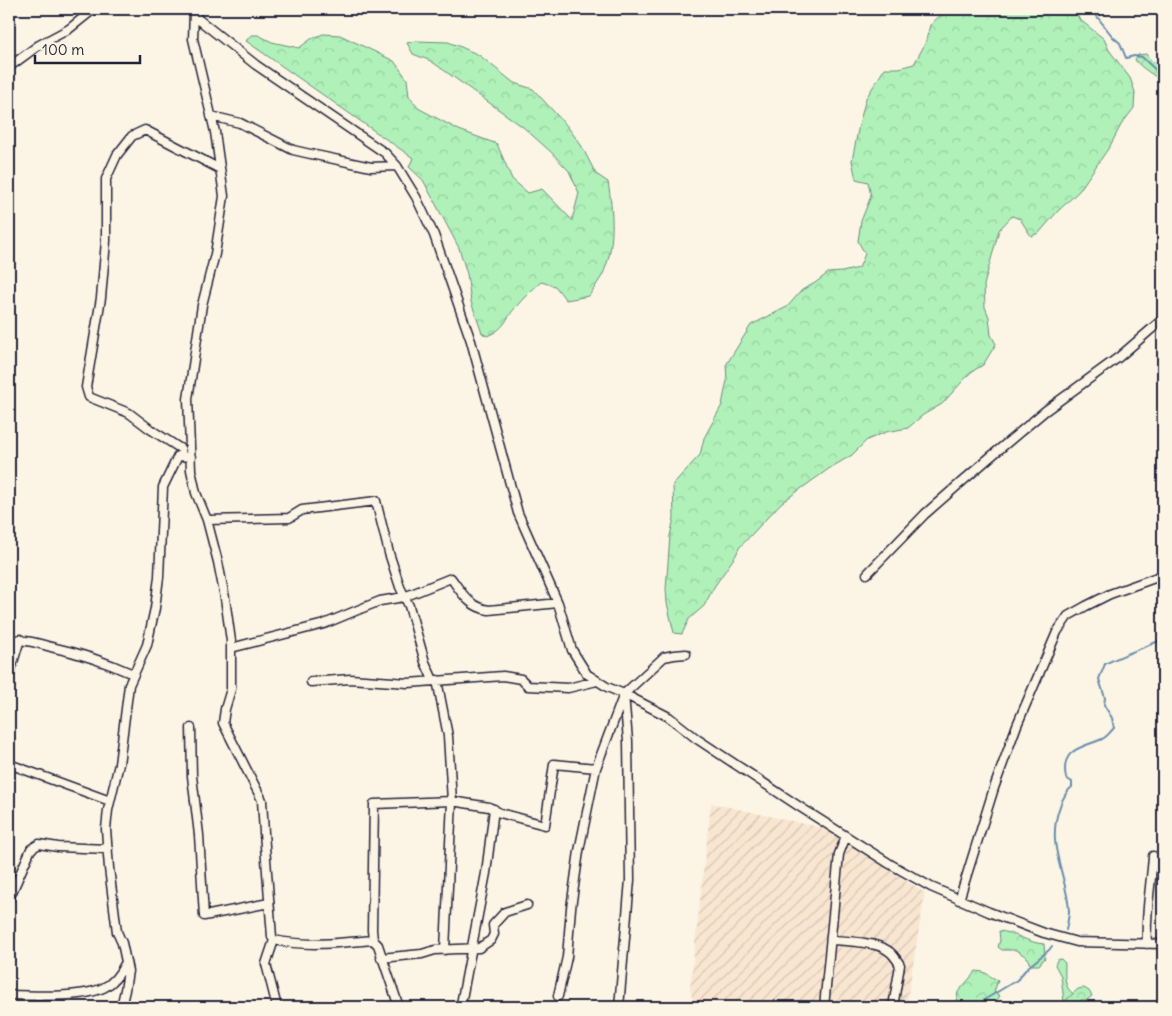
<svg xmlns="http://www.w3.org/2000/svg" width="1172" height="1016" font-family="Delius,sans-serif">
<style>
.industrial{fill:url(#industrial-furrows)}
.green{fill:#b0f1b9;stroke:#698a7a}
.forest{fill:url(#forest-crowns);stroke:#698a7a}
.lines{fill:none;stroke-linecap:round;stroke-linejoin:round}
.stream{stroke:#688dac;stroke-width:2}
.minor-casing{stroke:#22223b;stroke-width:11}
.minor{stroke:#fcf5e5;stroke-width:8}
</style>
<defs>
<pattern id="industrial-furrows" width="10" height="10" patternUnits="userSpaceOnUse" patternTransform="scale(1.25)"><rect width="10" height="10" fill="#f9e6d1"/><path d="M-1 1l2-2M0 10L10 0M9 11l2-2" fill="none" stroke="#d5c5b4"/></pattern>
<pattern id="forest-crowns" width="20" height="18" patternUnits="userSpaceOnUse" patternTransform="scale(1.25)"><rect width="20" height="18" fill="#b0f1b9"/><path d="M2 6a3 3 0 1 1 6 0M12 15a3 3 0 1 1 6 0" fill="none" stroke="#97cea0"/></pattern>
</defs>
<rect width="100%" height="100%" fill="#fcf5e5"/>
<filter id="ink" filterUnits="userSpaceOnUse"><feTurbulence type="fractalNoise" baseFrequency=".02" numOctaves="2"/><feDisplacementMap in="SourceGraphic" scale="10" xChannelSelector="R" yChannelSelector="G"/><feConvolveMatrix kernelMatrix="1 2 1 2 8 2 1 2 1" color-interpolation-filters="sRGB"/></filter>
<g filter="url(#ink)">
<path class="industrial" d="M711,803L827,829L925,893L906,1007H694L690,988Z"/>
<path class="green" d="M1061,959L1065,963C1065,973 1063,988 1074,994L1064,1002L1061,976L1055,965L1057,960Z"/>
<path class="forest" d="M961,9H1075L1079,19L1104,39L1109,50L1130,78L1135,92L1134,108L1121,125L1110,146L1079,191L1057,212L1039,233L1031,236L1020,219L1012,216L999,230L984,285L985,307L989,317L991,335L996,344L983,365L971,372L942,404L923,415L908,428L886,432L867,440L852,455L830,468L781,503L739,548L736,555L714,587L704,606L689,619L682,634L674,633L667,603L666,589L670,536L674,518L673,484L700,455L704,438L722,405L727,380L726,365L751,325L787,307L802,290L815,283L828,273L842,272L859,268L865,254L858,241L861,221L871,196L868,182L856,179L852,161L859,125L866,98L885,68H899L914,64L925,44L930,25L946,10L957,12Z
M323,34L340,35L394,61L407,79L409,96L418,108L459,130L497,144L512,179L528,193L542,189L572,220L579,193L569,171L551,152L523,127L431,61L413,54L407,43L416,41L448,42L461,47L479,55L514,83L533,89L567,126L581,145L596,174L608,182C613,212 616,247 602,276C598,283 593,289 589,296L566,300L555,286L541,282C532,290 523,298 515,308C504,321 506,328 487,336L482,333L471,302L467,274L459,248L423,180L409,167L413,158L246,41L251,35H258L272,42L299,48L311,39Z
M1146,54C1151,61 1155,65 1163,67V83C1155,75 1142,69 1135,60L1138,55Z
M999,931C1014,932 1028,943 1044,944L1045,958L1039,965H1032L1029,963L1028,958L1016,950H1002L998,947L1000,940Z
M976,971C989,972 987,976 998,980L994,992L1000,996L992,1007H955L958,992Z
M1084,988L1089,991L1092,996L1087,1000H1081L1077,1004L1069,1006L1064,1002L1078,989Z"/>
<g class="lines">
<path class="stream" d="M1091,9L1113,37L1120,43L1126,58L1134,56L1142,57L1163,77
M1066,930C1067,924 1069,917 1069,911C1067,873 1045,846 1060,806C1063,798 1066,791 1072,787V782L1066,778C1060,748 1082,748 1102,739C1107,737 1110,732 1114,728L1112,718L1104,705L1105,698L1099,679L1105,664C1124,654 1144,648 1163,639
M982,1007L984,1000L1017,980L1027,968L1049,950L1052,946"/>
<defs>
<path id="minor" d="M193,9L198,19L256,65L385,153L397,166L416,197L434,235L471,341L518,513L558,603L572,650L587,674L607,687L624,694L628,741L630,880L619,1007
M194,11L193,39L215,132L224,196L215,254L202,305L188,399L191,470L196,493L207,520L218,562L225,598L231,641V689L225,709L223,723L262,800L264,833L272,937L274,940L266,964L277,1007
M9,67L39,45L69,29L94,9
M211,116L240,123L293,150L306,153L371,167L397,166
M182,456L181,449L150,429L129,413L89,397L86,387L101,298L106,241V179L117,155L132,136L145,130L220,169
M207,520L289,518L302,510L376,501L389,553L400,587L409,606L425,662L433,680
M867,574L925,514L989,458L1045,411L1119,357L1163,319
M9,640C23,639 37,643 51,647C79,653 106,662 133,674
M231,648L324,624L365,607L380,601L404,597L451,578C462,593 469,607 489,610L558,603
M9,676L20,639
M437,680L448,736L452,801L445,950
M311,682L350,679L408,683L503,676L521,679L528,686L568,688L597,681
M624,694L669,717L697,739L800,807L890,864L931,887L989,912L1044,933L1077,942L1163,944
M191,728L192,776L199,835L204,916L269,903
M9,764L110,801
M9,899L31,849L39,844L58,847L108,849
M959,900L994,788L1017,725L1057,632L1068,616L1086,606L1110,594L1163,575
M274,940C306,947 341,943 373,940
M831,940C845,941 877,942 887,950C893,953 897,960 900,965L893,1007
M1147,944C1145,914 1151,886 1153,856
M381,958L422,954L435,950L479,948L491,940L494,934L493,925L505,912L527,905
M9,995C33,996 81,998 103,988C114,983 121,972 126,962
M558,996L567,957L571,908L579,851L596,768L624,694L664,657L674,655L686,654
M121,1007L125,990L128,971L122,943L117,932L109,868L106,829L108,810L119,764L129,685L147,645L155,608L159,577L163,487L178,456L191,457
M399,1007L378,945L373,940L372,930L374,804L452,801L489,807L500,813L545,825L554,764L596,768
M455,1007L461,1004L486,873L494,809
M824,1007L839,854L846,836"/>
</defs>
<use href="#minor" class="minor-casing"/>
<use href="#minor" class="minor"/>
</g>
</g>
<rect width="1172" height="1016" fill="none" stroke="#fcf5e5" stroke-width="30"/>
<rect x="15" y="15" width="1142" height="986" fill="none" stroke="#22223b" stroke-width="2" filter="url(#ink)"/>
<path d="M35 55v8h105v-8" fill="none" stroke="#22223b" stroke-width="2.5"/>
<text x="42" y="55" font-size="15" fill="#22223b" stroke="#fcf5e5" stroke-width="4" paint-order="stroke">100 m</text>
</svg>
